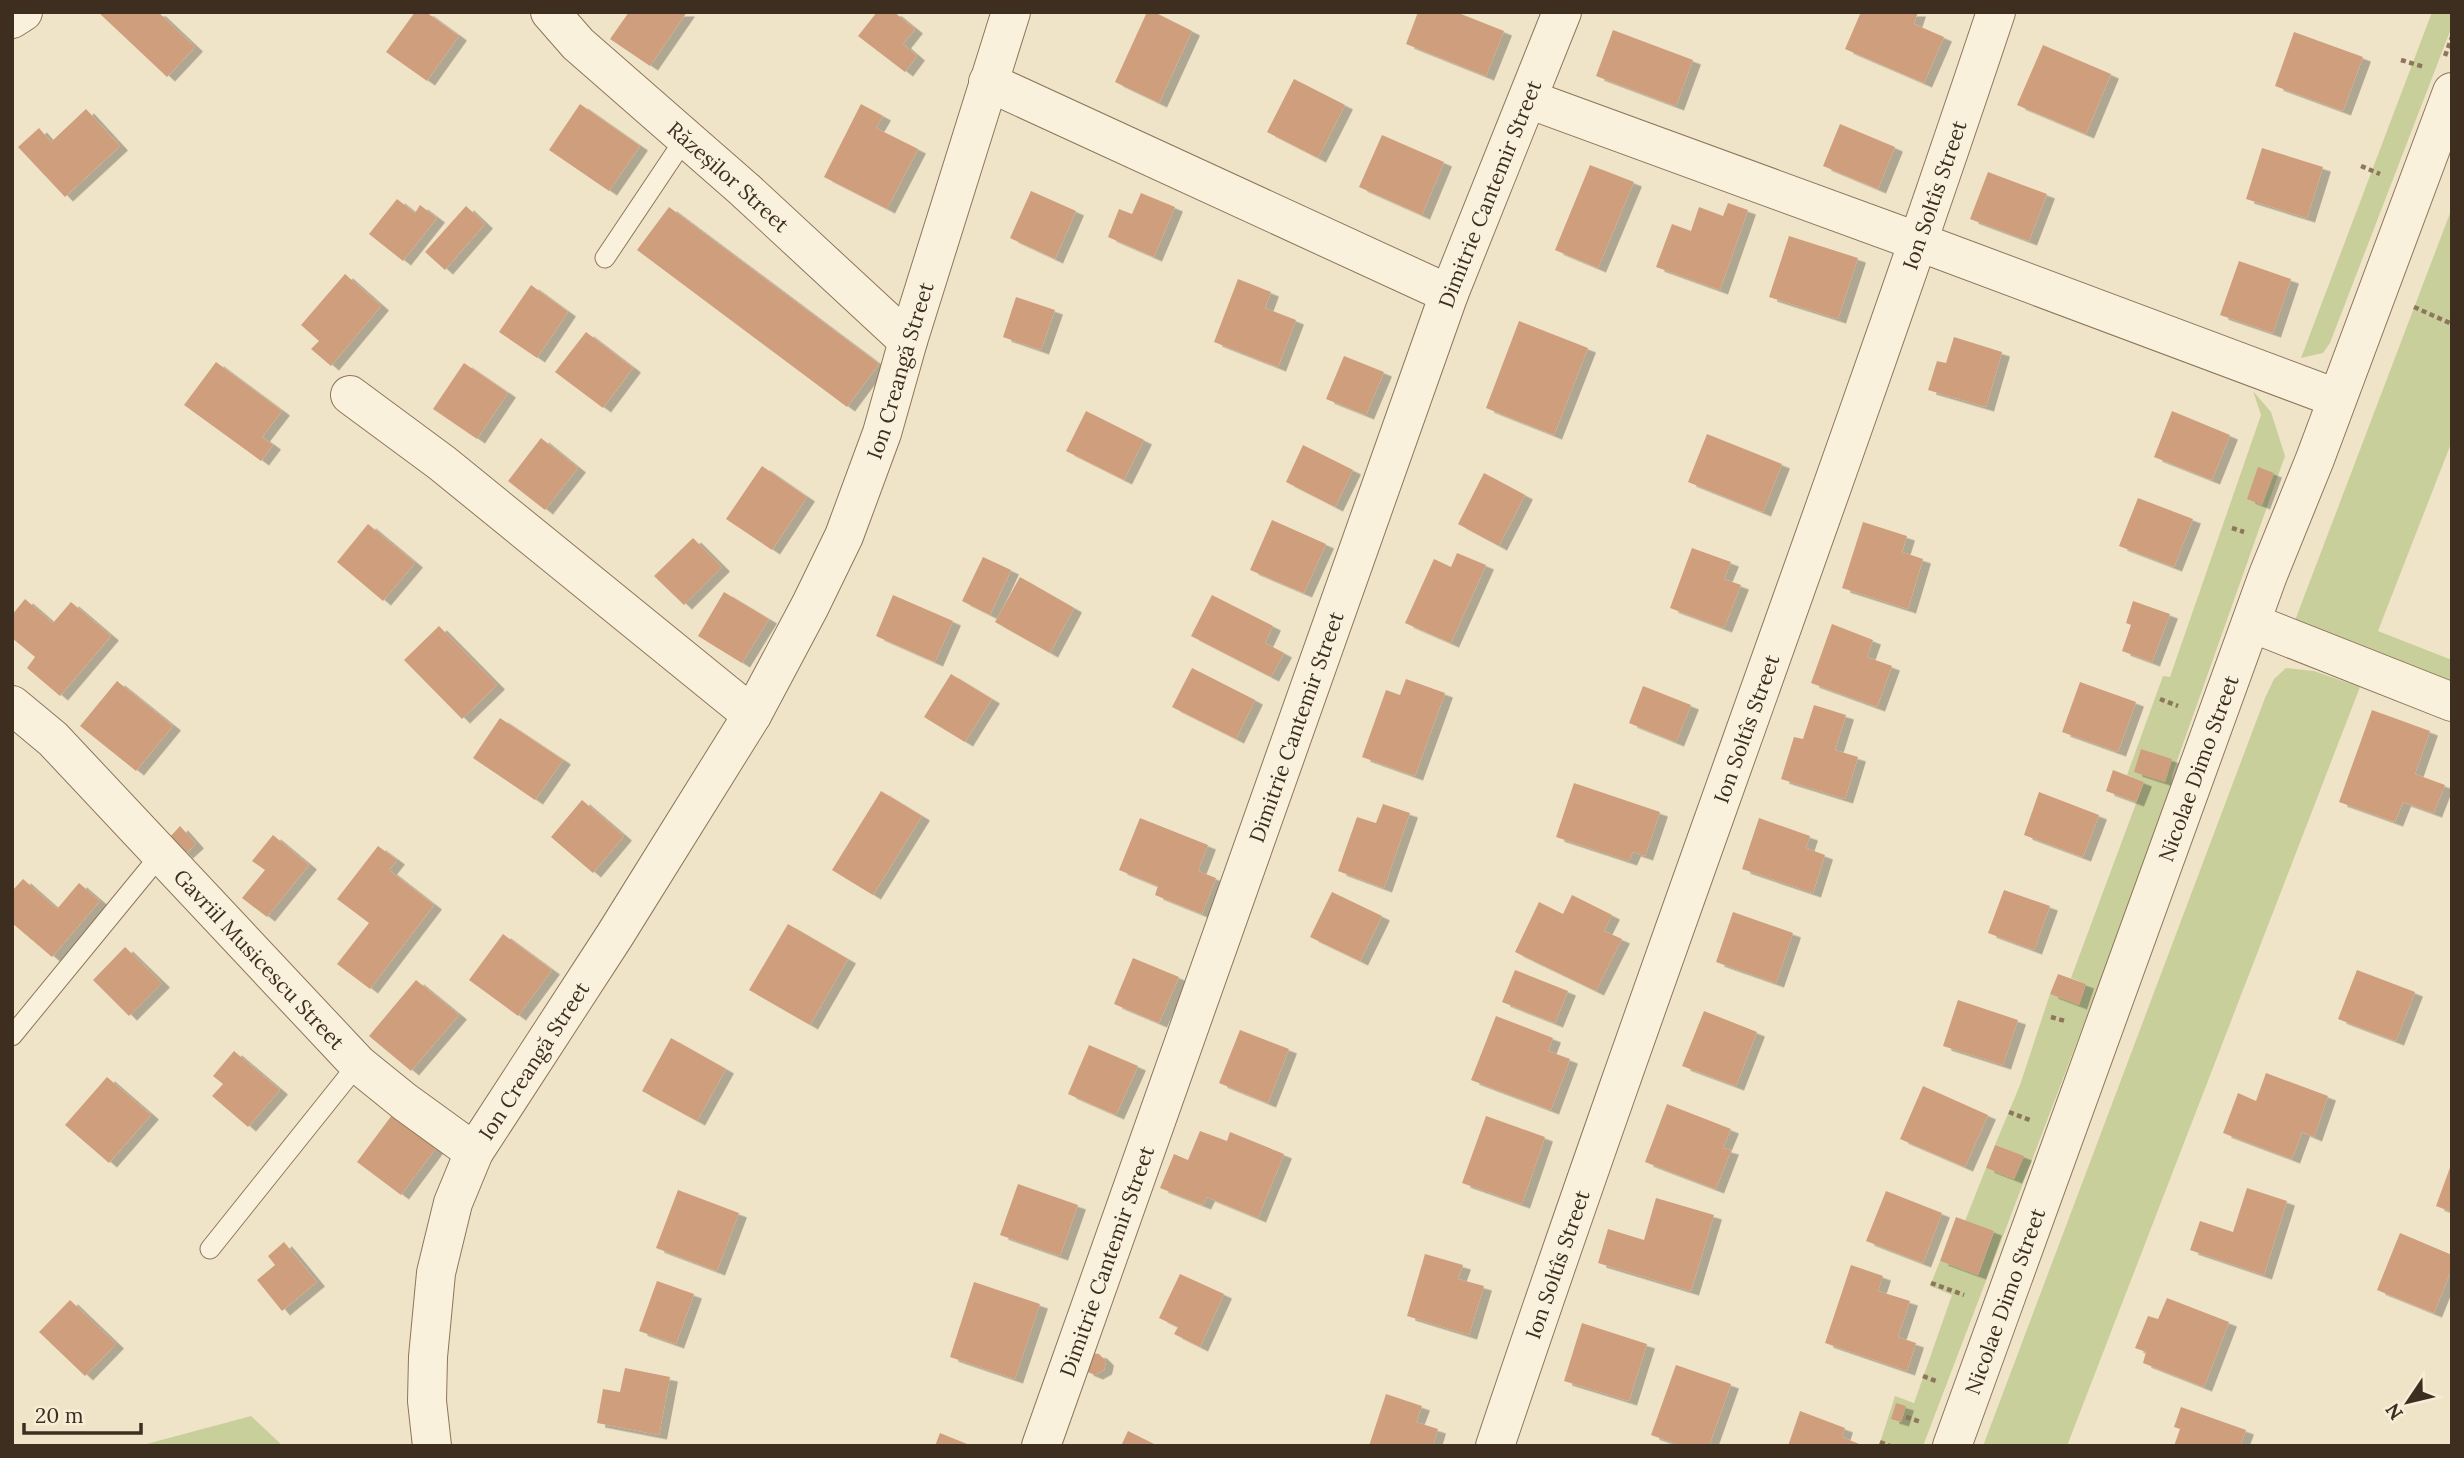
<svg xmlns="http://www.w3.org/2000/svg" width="2464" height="1458" font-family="Lora,serif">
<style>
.green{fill:#c9cf9b}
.building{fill:#cf9f7d;filter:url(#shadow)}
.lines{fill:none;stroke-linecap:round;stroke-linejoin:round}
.service-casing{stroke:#8d765c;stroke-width:21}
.minor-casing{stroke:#8d765c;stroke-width:40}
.tertiary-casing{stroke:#8d765c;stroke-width:40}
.path{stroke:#8d765c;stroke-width:4.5;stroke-dasharray:5 3.5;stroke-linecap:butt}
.service{stroke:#faf1dc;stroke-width:19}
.minor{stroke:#faf1dc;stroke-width:38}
.tertiary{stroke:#faf1dc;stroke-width:38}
.labels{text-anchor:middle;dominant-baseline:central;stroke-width:6;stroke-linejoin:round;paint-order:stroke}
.street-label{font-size:21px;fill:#3d2e20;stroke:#f7eed8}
</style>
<defs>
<filter id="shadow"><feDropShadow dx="8" dy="4.5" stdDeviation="0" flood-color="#0004"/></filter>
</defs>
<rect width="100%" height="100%" fill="#f0e4c8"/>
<path class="green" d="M2432,12H2452V27L2447,39L2330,343L2323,353L2301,358Z
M2452,208V441L2378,631L2452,660V683L2294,623Z
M2253,391L2271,412L2285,456L2172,775L2170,798L1923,1446H1879L1895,1396L1914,1403L1952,1295L1930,1286L1940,1261L1978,1275L1994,1232L1965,1221L1986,1168L2014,1179L2023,1157L1995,1145L2020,1085L2050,994L2079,1004L2086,984L2071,978L2144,782L2127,775L2163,676L2170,677L2261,415Z
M2286,668L2314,671L2360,687L2067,1446H1983L2265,698L2274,679Z
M251,1416L283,1446H139Z"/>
<path class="building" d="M98,12H158L195,47L167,77Z
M415,12H426L459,36L427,81L386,52Z
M629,12H687L650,66L610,39Z
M877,12H894L915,29L903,44L917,56L905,72L858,36Z
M1147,12H1154L1192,31L1159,103L1115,82Z
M1418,12H1456L1504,31L1486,76L1406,44Z
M1861,12H1918L1914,24L1944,37L1924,83L1845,49Z
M1613,30L1693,60L1676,106L1596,76Z
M2294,32L2363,57L2343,111L2275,86Z
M2043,45L2111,74L2086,134L2017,105Z
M1294,79L1345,105L1318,158L1267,132Z
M580,104L640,146L609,191L549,150Z
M861,104L883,116L876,128L918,149L887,209L824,177Z
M86,109L120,146L65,197L18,147L39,128L51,142Z
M1840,124L1895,147L1878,189L1823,166Z
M1382,135L1444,162L1422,215L1359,187Z
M2262,148L2323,167L2307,218L2246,199Z
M1590,165L1634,182L1598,268L1555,250Z
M1988,172L2047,194L2029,241L1970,219Z
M1031,191L1076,211L1055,259L1010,238Z
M1141,193L1175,207L1154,257L1108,237L1119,209L1132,214Z
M397,199L415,213L420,205L437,218L403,261L369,234Z
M1728,203L1748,210L1720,290L1656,267L1672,224L1691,231L1699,207L1723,216Z
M466,206L485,224L445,270L425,252Z
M669,207L879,364L847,407L637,250Z
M1789,236L1858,258L1838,319L1769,297Z
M2239,261L2291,279L2273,333L2220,315Z
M345,274L381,306L331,366L311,349L319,341L301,325Z
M1238,279L1271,292L1265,308L1296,320L1278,367L1214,342Z
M531,285L568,312L537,358L499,332Z
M1016,297L1055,310L1041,350L1003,337Z
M1519,321L1588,348L1554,435L1486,408Z
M586,332L633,368L603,408L555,372Z
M1954,337L2002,352L1986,407L1928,390L1937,361L1946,363Z
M1344,356L1384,372L1366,415L1326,399Z
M216,362L282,411L262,437L273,445L261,461L184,405Z
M464,363L508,393L477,439L433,409Z
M1086,411L1144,440L1124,480L1066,451Z
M2172,411L2230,435L2212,480L2154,457Z
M1707,434L1782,464L1763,512L1688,482Z
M541,438L578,468L545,510L508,481Z
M1303,445L1353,470L1335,507L1286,482Z
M762,466L807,497L772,550L726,519Z
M2258,467L2274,473L2262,505L2247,499Z
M1484,473L1525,495L1499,546L1458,524Z
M2138,498L2193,519L2174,567L2119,546Z
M1272,520L1326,544L1304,593L1250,570Z
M1863,522L1907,536L1902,552L1923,559L1908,609L1842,588Z
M368,524L415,563L383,601L337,562Z
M693,538L722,567L684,605L654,576Z
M1692,548L1731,562L1724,579L1741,585L1724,628L1670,608Z
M1457,553L1486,565L1451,643L1405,623L1434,559L1451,567Z
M983,557L1011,570L990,615L962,601Z
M1020,577L1074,608L1050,653L995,622Z
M724,592L769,619L742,663L698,636Z
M893,595L953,621L935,662L876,636Z
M1212,595L1273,626L1265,643L1284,653L1271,677L1191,636Z
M25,599L53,623L71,602L111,636L60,696L27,668L35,657L12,638V615Z
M2133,601L2170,614L2152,662L2122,651L2131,625L2126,623Z
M1832,624L1873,640L1867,657L1892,666L1877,707L1811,683Z
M439,626L497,685L462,719L404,660Z
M1192,668L1255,700L1236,739L1172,707Z
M951,674L992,699L965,742L924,717Z
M1406,679L1445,693L1415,776L1362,757L1386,690L1400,695Z
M117,681L173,726L136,771L80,726Z
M2080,682L2136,702L2118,752L2062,732Z
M1643,686L1691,705L1676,742L1629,723Z
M1814,705L1846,715L1835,750L1858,757L1845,799L1781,779L1794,737L1803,739Z
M2372,710L2430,731L2415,774L2445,785L2434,813L2403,802L2395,822L2339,802Z
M500,718L563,760L535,800L473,758Z
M2141,749L2172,759L2165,782L2134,772Z
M2113,770L2144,782L2136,802L2106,791Z
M1574,783L1660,812L1645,856L1633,852L1629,861L1556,837Z
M881,791L922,816L873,895L832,870Z
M2039,792L2099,815L2083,857L2024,835Z
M582,800L624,836L593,873L551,837Z
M1383,804L1410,813L1384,888L1338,871L1357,817L1376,823Z
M1140,818L1208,845L1198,871L1216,878L1202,914L1155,895L1158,886L1119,870Z
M1759,818L1810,836L1806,848L1825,855L1813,893L1742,869Z
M180,826L196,844L185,854L169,838Z
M273,835L309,865L267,917L242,898L265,870L252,861Z
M378,846L397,860L389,870L434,905L370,989L337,964L369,923L337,899Z
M23,879L57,909L79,883L100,901L52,957L12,923V891Z
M2004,890L2050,906L2034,950L1988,933Z
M1332,892L1382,916L1360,961L1310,937Z
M1572,895L1612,915L1604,931L1622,939L1596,991L1515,952L1539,902L1563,914Z
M1733,912L1793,933L1776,983L1716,962Z
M788,924L848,959L810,1025L749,990Z
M503,934L552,970L518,1016L469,980Z
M125,947L162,983L129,1016L93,980Z
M1133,958L1179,977L1159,1023L1114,1004Z
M1515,970L1568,991L1555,1023L1502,1002Z
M2357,970L2415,992L2396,1041L2338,1019Z
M2058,974L2086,984L2079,1005L2050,994Z
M416,980L459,1015L411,1071L369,1036Z
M1958,1000L2018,1020L2003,1065L1943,1046Z
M1704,1011L1757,1032L1736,1086L1682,1066Z
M1496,1016L1553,1038L1548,1051L1570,1059L1551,1110L1471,1080Z
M1240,1030L1289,1049L1268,1103L1219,1083Z
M671,1038L726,1069L697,1121L642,1091Z
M1089,1045L1138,1066L1116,1115L1068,1094Z
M234,1051L280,1090L248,1127L212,1096L223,1084L213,1076Z
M2266,1073L2328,1096L2314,1137L2302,1132L2292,1159L2223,1133L2238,1093L2256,1101Z
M107,1077L151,1115L109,1163L65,1125Z
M1923,1086L1988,1115L1965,1167L1900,1139Z
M1667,1104L1731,1129L1723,1148L1731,1150L1716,1189L1645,1162Z
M392,1115L436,1148L401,1195L357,1162Z
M1486,1116L1545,1137L1522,1204L1462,1183Z
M1200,1131L1227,1141L1230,1132L1284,1154L1258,1218L1207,1197L1203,1205L1160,1188L1174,1154L1188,1160Z
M1995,1145L2024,1156L2014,1179L1986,1168Z
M2452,1162V1212L2436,1206Z
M1018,1184L1078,1205L1060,1256L1000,1235Z
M2247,1188L2287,1201L2264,1275L2190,1250L2200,1221L2233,1232Z
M678,1190L739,1213L717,1271L656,1248Z
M1886,1191L1942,1213L1923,1263L1866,1241Z
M1656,1198L1714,1215L1691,1291L1598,1263L1608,1229L1644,1240Z
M1956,1217L1994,1231L1978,1275L1940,1261Z
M2400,1233L2452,1255V1268L2434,1313L2377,1290Z
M284,1242L317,1282L282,1311L257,1280L275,1265L268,1256Z
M1425,1254L1463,1265L1458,1279L1484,1286L1469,1335L1407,1316Z
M1851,1265L1883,1276L1878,1291L1910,1301L1898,1337L1916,1343L1907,1371L1825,1343Z
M1180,1274L1224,1294L1200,1347L1174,1334L1178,1327L1159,1318Z
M657,1281L694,1294L676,1344L639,1331Z
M974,1282L1040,1304L1015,1379L950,1357Z
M2167,1298L2229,1322L2204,1387L2143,1363L2146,1352L2135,1348L2148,1316L2158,1319Z
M70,1300L116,1344L85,1376L39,1332Z
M1582,1323L1647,1344L1629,1401L1564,1381Z
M1092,1353L1099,1354L1106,1361L1104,1370L1095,1375L1085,1371Z
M1676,1365L1731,1384L1709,1446H1682L1651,1435Z
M625,1368L670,1377L659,1435L597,1423L603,1389L620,1392Z
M1386,1394L1422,1406L1416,1422L1438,1429L1433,1446H1369Z
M1896,1403L1906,1406L1901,1422L1891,1419Z
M2181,1407L2246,1430L2240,1446H2174L2180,1429L2174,1427Z
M1800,1411L1845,1428L1842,1437L1864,1446H1788Z
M1128,1431L1158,1446H1121Z
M940,1433L972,1446H935Z"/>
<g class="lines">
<defs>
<path id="service" d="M605,258L686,137
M12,1036L162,853
M210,1249L358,1064"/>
<g id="minor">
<path id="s1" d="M550,12L578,44L745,190L908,341"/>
<path d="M12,19L23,12"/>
<path d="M988,82L1449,294"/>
<path d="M1528,99L1919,242L2336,398"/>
<path d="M350,395L442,463L752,715"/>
<path d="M2252,623L2452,702"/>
<path id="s2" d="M12,705L53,739L358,1064L405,1102L474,1152"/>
<path id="s3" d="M432,1446L427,1401L428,1357L436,1273L453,1203L474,1152L615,935L752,715L810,606L844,536L882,433L908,341L1011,12"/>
<path id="s4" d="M1041,1446L1449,294L1562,12"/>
<path id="s5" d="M1495,1446C1656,966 1836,492 1996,12"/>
</g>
<g id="tertiary">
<path id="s6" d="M1952,1446L2268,575L2315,459L2452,92"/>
</g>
</defs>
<use href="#service" class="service-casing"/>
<use href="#minor" class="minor-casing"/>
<use href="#tertiary" class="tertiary-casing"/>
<path class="path" d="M2445,56L2452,37
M2401,60L2424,67
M2361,166L2380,174
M2414,307L2452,324
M2232,528L2244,532
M2160,699L2178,706
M2051,1017L2065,1021
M2009,1112L2030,1120
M1931,1283L1964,1295
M1923,1376L1936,1381
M1906,1417L1921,1422
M1880,1442L1890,1446"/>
<use href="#service" class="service"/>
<use href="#minor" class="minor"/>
<use href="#tertiary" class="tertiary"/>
</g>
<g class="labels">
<g class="street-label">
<text stroke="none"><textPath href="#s1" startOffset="243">Răzeșilor Street</textPath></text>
<text stroke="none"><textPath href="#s4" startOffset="1330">Dimitrie Cantemir Street</textPath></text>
<text stroke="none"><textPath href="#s5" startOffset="1326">Ion Soltîs Street</textPath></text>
<text stroke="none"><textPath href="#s3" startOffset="1195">Ion Creangă Street</textPath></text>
<text stroke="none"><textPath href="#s4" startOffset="763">Dimitrie Cantemir Street</textPath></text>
<text stroke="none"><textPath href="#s5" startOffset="760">Ion Soltîs Street</textPath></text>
<text stroke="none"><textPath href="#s6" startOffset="721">Nicolae Dimo Street</textPath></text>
<text stroke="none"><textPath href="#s2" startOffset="355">Gavriil Musicescu Street</textPath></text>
<text stroke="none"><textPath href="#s3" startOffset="410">Ion Creangă Street</textPath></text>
<text stroke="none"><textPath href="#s4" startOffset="196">Dimitrie Cantemir Street</textPath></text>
<text stroke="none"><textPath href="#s5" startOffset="192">Ion Soltîs Street</textPath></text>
<text stroke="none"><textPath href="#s6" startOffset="154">Nicolae Dimo Street</textPath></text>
</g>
</g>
<rect width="2464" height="1458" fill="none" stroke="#3d2e20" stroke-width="28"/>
<g transform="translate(2408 1402) rotate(235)" stroke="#f7eed8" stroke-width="5" paint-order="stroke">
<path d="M0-5L12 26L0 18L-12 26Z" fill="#3d2e20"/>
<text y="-10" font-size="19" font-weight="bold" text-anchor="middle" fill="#3d2e20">N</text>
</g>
<path d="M24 1423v10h117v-10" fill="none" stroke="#3d2e20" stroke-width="3.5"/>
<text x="35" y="1423" font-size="21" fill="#3d2e20" stroke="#f7eed8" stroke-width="5" paint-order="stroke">20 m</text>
</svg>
